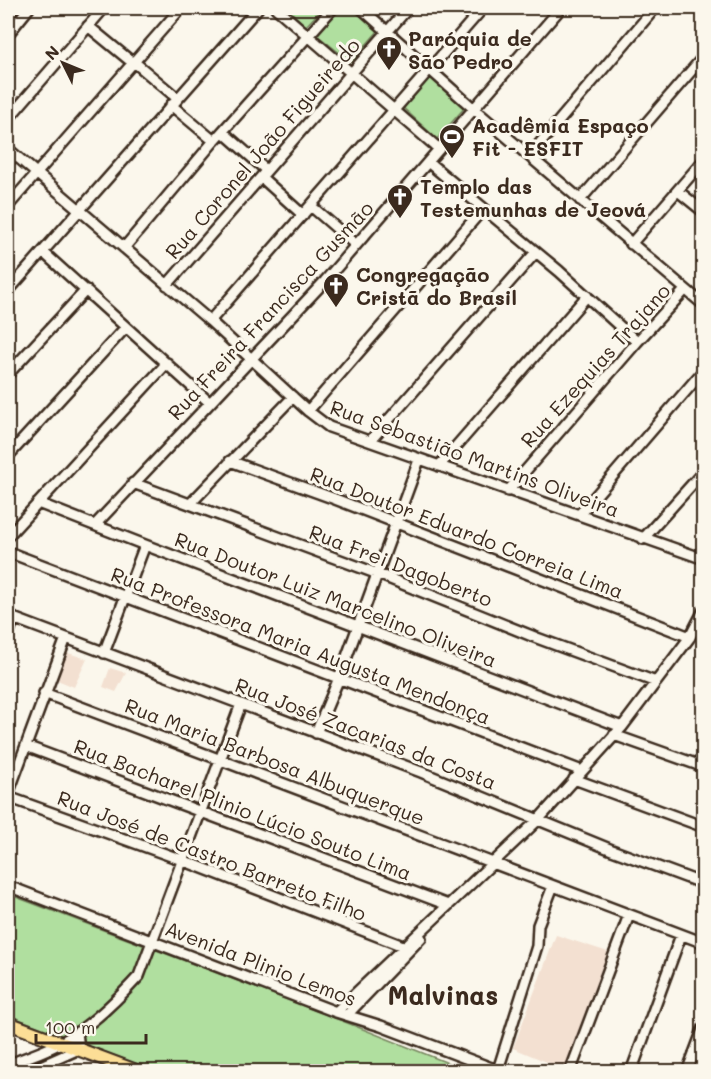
<svg xmlns="http://www.w3.org/2000/svg" width="711" height="1079" font-family="Mali,sans-serif">
<style>
.built{fill:#f3e0d1}
.green{fill:#b0df9f;stroke:#76845e;stroke-width:1.5}
.lines{fill:none;stroke-linecap:round;stroke-linejoin:round}
.minor-casing{stroke:#3b2a1e;stroke-width:14}
.major-casing{stroke:#3b2a1e;stroke-width:16}
.minor{stroke:#fbf7ec;stroke-width:9}
.major{stroke:#fcde96;stroke-width:12}
.labels{text-anchor:middle;dominant-baseline:central;stroke-width:6;stroke-linejoin:round;paint-order:stroke}
.poi-label{font-size:20px;font-weight:bold;fill:#3b2a1e;stroke:#fbf7ec;text-anchor:start}
.street-label{font-size:20px;fill:#3b2a1e;stroke:#fbf7ec}
.district-label{font-size:26px;font-weight:bold;fill:#3b2a1e;stroke:#fbf7ec}
</style>
<rect width="100%" height="100%" fill="#fbf7ec"/>
<filter id="ink" filterUnits="userSpaceOnUse"><feTurbulence type="fractalNoise" baseFrequency=".0167" numOctaves="2"/><feDisplacementMap in="SourceGraphic" scale="12" xChannelSelector="R" yChannelSelector="G"/><feConvolveMatrix kernelMatrix="1 2 1 2 8 2 1 2 1" color-interpolation-filters="sRGB"/></filter>
<g filter="url(#ink)">
<path class="built" d="M65,652L87,659L74,687L55,679Z
M110,668L126,673L116,692L103,687Z
M556,935L608,952L564,1069L513,1048Z"/>
<path class="green" d="M293,8H323L306,26L290,11Z
M332,8H355L379,30L351,62L312,31Z
M428,71L467,105L437,139L399,104Z
M8,894L325,1014L468,1071H155L8,1015Z"/>
<g class="lines">
<defs>
<path id="minor" d="M276,8L439,149
M361,8L474,109L704,305
M88,26L133,63
M8,34L29,8
M133,61L177,98
M171,105L214,141
M8,119L104,8
M223,132L266,170
M8,149L210,321L308,411L329,427L704,559
M530,155L655,8
M428,162L559,271L637,342
M261,177L303,215
M678,191L704,212
M580,200L704,56
M8,206L181,8
M311,206L356,245
M631,244L704,160
M124,248L214,141L333,8
M43,252L210,403
M167,285L408,8
M8,291L258,8
M210,321L483,8
M8,374L86,290
M308,411L483,209
M370,441L536,252
M8,456L126,327
M230,461L335,499L690,637
M439,466L587,296
M133,483L378,574L537,638L656,682
M508,491L637,342L685,290
M38,503L145,545L622,727
M190,504L293,397
M579,515L704,370
M95,525L325,281L561,8
M8,536L167,363
M643,539L704,471
M8,552L582,771
M8,616L421,772L612,850L704,884
M8,634L14,618
M104,653L145,545
M44,693L704,943
M316,733L339,678L419,460
M614,735L704,767
M26,746L448,905
M574,779L704,827
M8,794L66,638
M8,797L182,860L403,946
M8,886L336,1012L381,1026L502,1072
M336,1012L539,819L622,727L690,637L704,610
M347,1015L421,938
M8,1065C26,1057 47,1051 64,1041C90,1026 119,998 139,976L241,704
M498,1070L537,946L538,925L553,886
M27,1072L79,1049L77,1032
M570,1072L629,915
M631,1072L681,935
M687,1072L704,1027"/>
<path id="major" d="M8,1023L139,1072"/>
</defs>
<use href="#minor" class="minor-casing"/>
<use href="#major" class="major-casing"/>
<use href="#minor" class="minor"/>
<use href="#major" class="major"/>
</g>
</g>
<defs>
<symbol id="church-pin" viewBox="-11 -11 22 30"><path d="M0 17L-7.5 6A9.5 9.5 0 1 1 7.5 6Z" fill="#3b2a1e" stroke="#fbf7ec"/><path d="M-1.2-6h2.4v3.5h3.3v2.4h-3.3V6h-2.4V-.1h-3.3v-2.4h3.3Z" fill="#fff"/></symbol>
<symbol id="stadium-pin" viewBox="-11 -11 22 30"><path d="M0 17L-7.5 6A9.5 9.5 0 1 1 7.5 6Z" fill="#3b2a1e" stroke="#fbf7ec"/><path d="M0-5a6.5 5 0 1 0 0 10a6.5 5 0 1 0 0-10ZM-3.5-1.8h7v3.6h-7Z" fill="#fff"/></symbol>
</defs>
<g fill-rule="evenodd">
<use href="#church-pin" x="374" y="34" width="30" height="40"/>
<use href="#stadium-pin" x="437" y="122" width="30" height="40"/>
<use href="#church-pin" x="385" y="182" width="30" height="40"/>
<use href="#church-pin" x="321" y="271" width="30" height="40"/>
</g>
<g class="labels">
<g class="poi-label">
<text x="408" y="38">Paróquia de<tspan x="408" dy="23">São Pedro</tspan></text>
<text x="472" y="125">Acadêmia Espaço<tspan x="472" dy="23">Fit - ESFIT</tspan></text>
<text x="420" y="186">Templo das<tspan x="420" dy="23">Testemunhas de Jeová</tspan></text>
<text x="356" y="274">Congregação<tspan x="356" dy="23">Cristã do Brasil</tspan></text>
</g>
<g class="street-label">
<text transform="translate(262 148) rotate(-49)">Rua Coronel João Figueiredo</text>
<text transform="translate(270 310) rotate(-47)">Rua Freira Francisca Gusmão</text>
<text transform="translate(595 365) rotate(-48)">Rua Ezequias Trajano</text>
<text transform="translate(475 458) rotate(20)">Rua Sebastião Martins Oliveira</text>
<text transform="translate(467 532) rotate(21)">Rua Doutor Eduardo Correia Lima</text>
<text transform="translate(401 565) rotate(21)">Rua Frei Dagoberto</text>
<text transform="translate(336 599) rotate(21)">Rua Doutor Luiz Marcelino Oliveira</text>
<text transform="translate(301 645) rotate(21)">Rua Professora Maria Augusta Mendonça</text>
<text transform="translate(366 733) rotate(21)">Rua José Zacarias da Costa</text>
<text transform="translate(275 761) rotate(21)">Rua Maria Barbosa Albuquerque</text>
<text transform="translate(243 809) rotate(21)">Rua Bacharel Plinio Lúcio Souto Lima</text>
<text transform="translate(212 855) rotate(21)">Rua José de Castro Barreto Filho</text>
<text transform="translate(261 963) rotate(21)">Avenida Plinio Lemos</text>
</g>
<g class="district-label">
<text x="443" y="995">Malvinas</text>
</g>
</g>
<rect width="711" height="1079" fill="none" stroke="#fbf7ec" stroke-width="30"/>
<rect x="15" y="15" width="681" height="1049" fill="none" stroke="#3b2a1e" stroke-width="2" filter="url(#ink)"/>
<g transform="translate(63 63) rotate(313)" stroke="#fbf7ec" stroke-width="4.5" paint-order="stroke">
<path d="M0-4.5L10 22L0 15L-10 22Z" fill="#3b2a1e"/>
<text y="-9" font-size="16" font-weight="bold" text-anchor="middle" fill="#3b2a1e">N</text>
</g>
<path d="M36 1034v9h110v-9" fill="none" stroke="#3b2a1e" stroke-width="3"/>
<text x="45" y="1034" font-size="18" fill="#3b2a1e" stroke="#fbf7ec" stroke-width="4.5" paint-order="stroke">100 m</text>
</svg>
